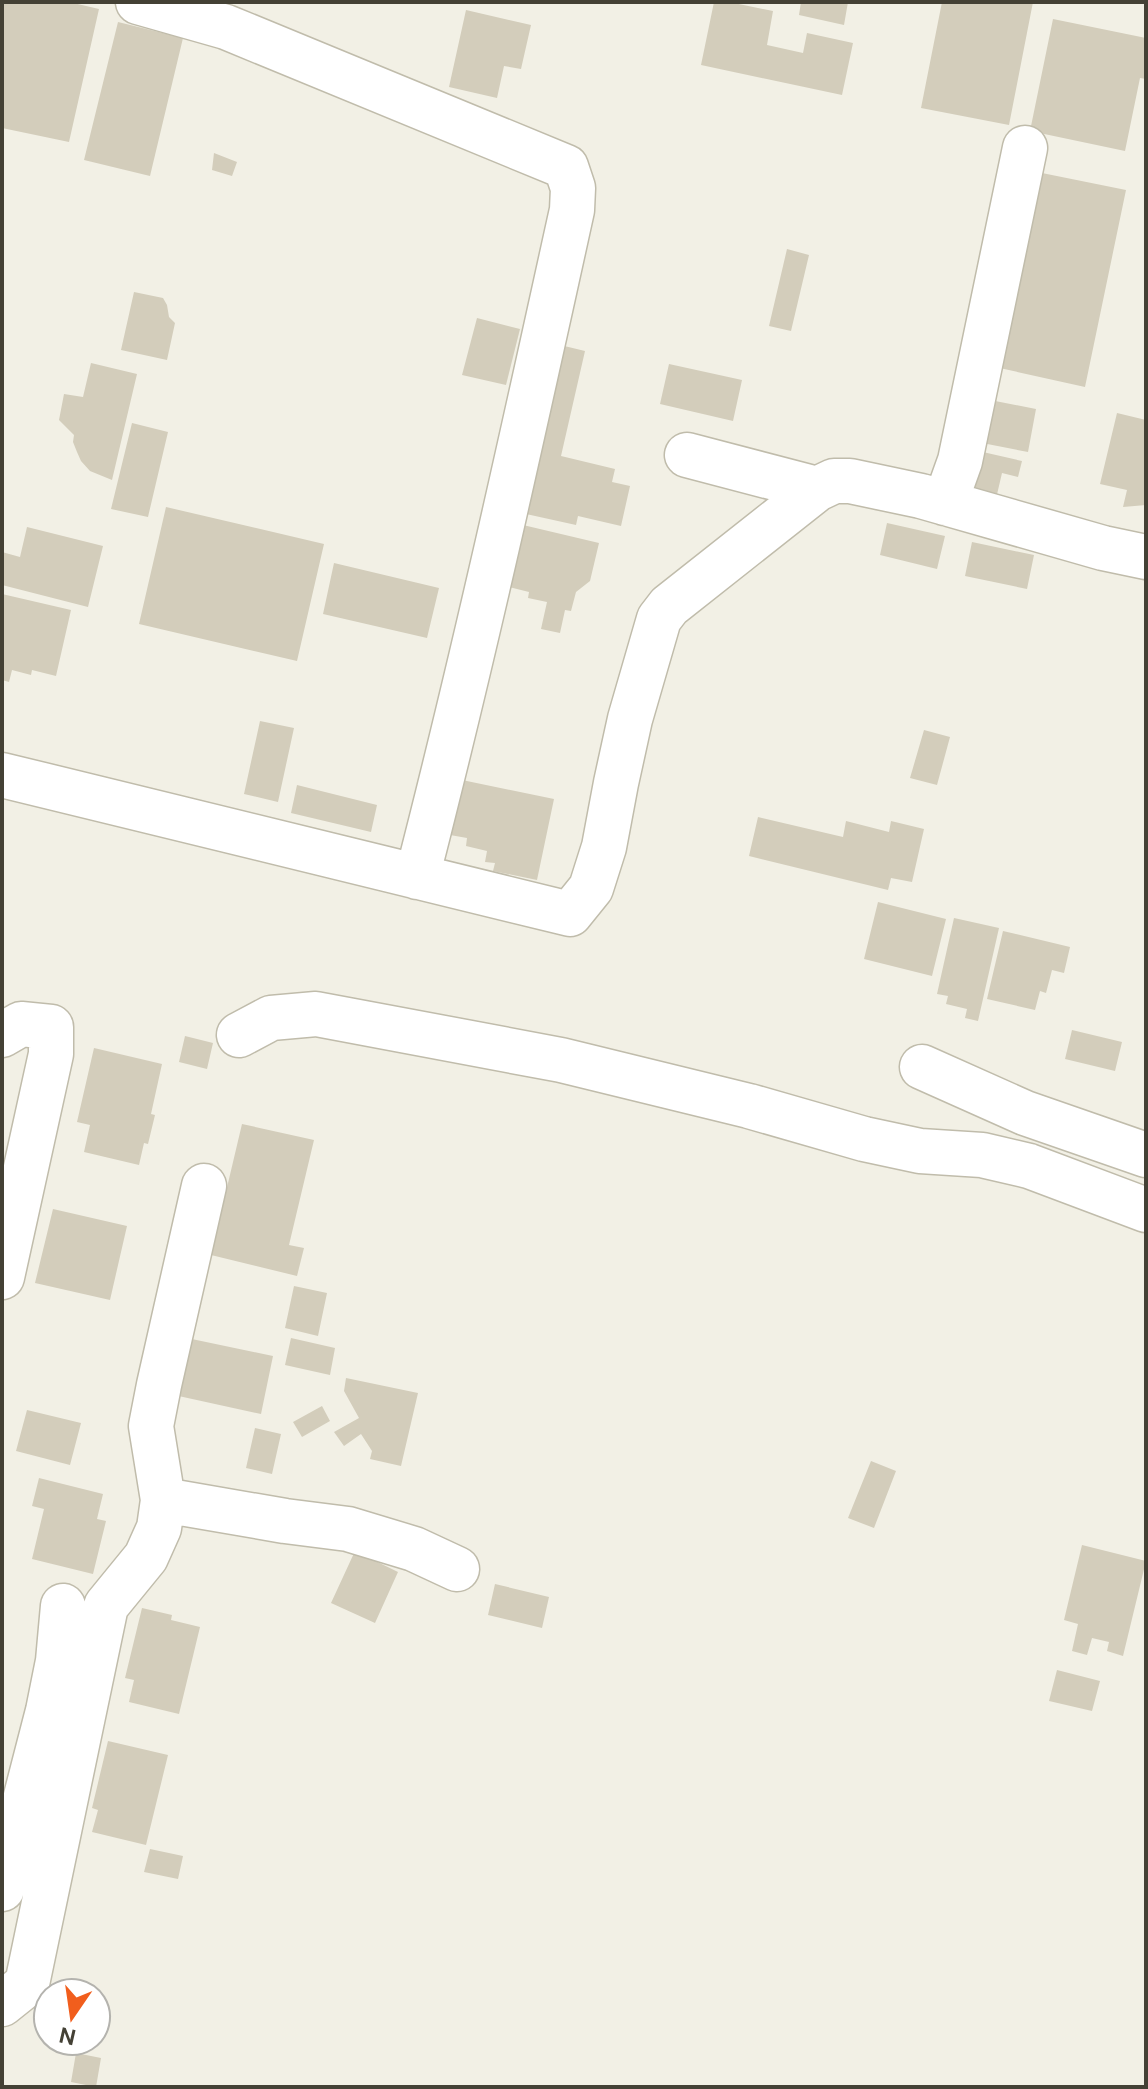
<svg xmlns="http://www.w3.org/2000/svg" width="1148" height="2089" font-family="'DM Sans',sans-serif">
<style>
.building{fill:#d3cdbb}
.lines{fill:none;stroke-linecap:round;stroke-linejoin:round}
.minor-casing{stroke:#c0bcab;stroke-width:47}
.minor{stroke:#fff;stroke-width:44}
</style>
<rect width="100%" height="100%" fill="#f2f0e5"/>
<path class="building" d="M2,2H69L99,9L69,142L2,128Z
M714,2H729L773,11L767,45L803,53L807,33L853,43L842,95L701,65Z
M801,2H848L844,25L799,15Z
M942,2H1033L1009,125L921,108Z
M466,10L531,25L521,69L504,66L497,98L449,87Z
M1053,19L1146,38V79L1140,78L1125,151L1030,131Z
M118,22L183,38L150,176L84,160Z
M214,153L237,162L232,176L212,170Z
M1037,172L1126,190L1085,387L995,367Z
M787,249L809,255L791,331L769,326Z
M134,292L163,298L167,305L169,317L175,323L167,360L121,350Z
M477,318L520,329L506,385L462,375Z
M556,344L585,351L561,456L615,469L612,482L630,486L621,526L578,516L576,525L517,512Z
M91,363L137,374L112,480L90,471L81,461L77,452L73,442L74,435L59,420L64,394L83,397Z
M669,364L742,380L733,421L660,404Z
M985,399L1036,409L1028,452L977,442Z
M1117,413L1146,420V505L1123,507L1127,490L1100,484Z
M132,423L168,432L148,517L111,509Z
M974,450L1022,461L1018,477L1002,473L995,503L964,495Z
M166,507L324,544L297,661L139,624Z
M887,523L945,536L937,569L880,555Z
M523,525L599,543L590,581L576,592L571,611L565,610L560,633L541,629L547,602L528,598L529,592L509,587Z
M27,527L103,546L88,607L2,585V552L20,557Z
M972,542L1034,555L1027,589L965,576Z
M334,563L439,588L427,638L323,614Z
M2,594L71,610L56,676L32,670L31,675L12,670L9,682L2,680Z
M260,721L294,728L278,802L244,794Z
M924,730L950,737L937,785L910,778Z
M462,780L554,799L537,880L493,871L495,863L485,862L487,851L466,846L467,838L450,835Z
M297,785L377,805L371,832L291,813Z
M758,817L843,837L846,821L889,832L891,821L924,829L912,882L891,878L888,890L749,856Z
M878,902L946,919L932,976L864,959Z
M954,918L999,928L978,1021L965,1018L967,1009L946,1004L948,996L937,994Z
M1003,931L1070,947L1064,973L1052,970L1046,993L1040,991L1035,1010L987,999Z
M1072,1030L1122,1042L1115,1071L1065,1059Z
M185,1036L213,1043L207,1069L179,1062Z
M94,1048L162,1064L151,1114L155,1115L148,1144L144,1143L139,1165L84,1152L90,1125L77,1122Z
M242,1124L314,1140L289,1245L304,1248L297,1276L211,1255Z
M53,1209L127,1226L110,1300L35,1283Z
M294,1286L327,1293L318,1336L285,1328Z
M187,1338L273,1356L261,1414L174,1395Z
M291,1338L335,1348L330,1375L285,1365Z
M346,1378L418,1393L401,1466L370,1459L372,1451L361,1434L344,1446L334,1432L359,1418L344,1391Z
M322,1406L330,1421L302,1437L293,1422Z
M27,1410L81,1423L70,1465L16,1451Z
M255,1428L281,1434L272,1474L246,1468Z
M871,1461L896,1471L874,1528L848,1518Z
M39,1478L103,1494L97,1519L106,1521L93,1574L32,1559L44,1509L32,1506Z
M1082,1545L1146,1561L1123,1656L1107,1651L1109,1642L1092,1638L1087,1655L1072,1651L1078,1624L1064,1620Z
M355,1551L398,1572L375,1623L331,1603Z
M495,1584L549,1597L542,1628L488,1615Z
M142,1608L172,1615L171,1620L200,1627L179,1714L129,1702L134,1680L125,1678Z
M1057,1670L1100,1681L1092,1711L1049,1701Z
M108,1741L168,1755L146,1845L92,1832L98,1810L92,1808Z
M150,1849L183,1856L178,1879L144,1872Z
M76,2053L101,2058L96,2087L71,2082Z"/>
<g class="lines">
<defs>
<path id="minor" d="M138,2L226,27L566,167L573,188L572,210C523,433 474,656 417,877
M687,455L817,489
M945,503L960,461L1025,148
M2,775L570,914L591,888L604,847L616,783L630,719L659,619L669,606L817,489L834,481H850L921,496L1103,548L1146,557
M2,1035L21,1024L51,1027V1054L2,1277
M239,1035L271,1018L316,1014L561,1060L749,1106L864,1139L920,1151L982,1155L1029,1166L1146,1210
M922,1067L1025,1113L1146,1155
M163,1500L285,1521L348,1529L414,1549L457,1569
M2,1889L48,1711L58,1661L63,1606
M2,2004L27,1984L106,1606L146,1557L159,1528L163,1500L151,1426L159,1385L204,1186"/>
</defs>
<use href="#minor" class="minor-casing"/>
<use href="#minor" class="minor"/>
</g>
<rect width="1148" height="2089" fill="none" stroke="#444135" stroke-width="8"/>
<g transform="translate(72 2017) rotate(193)"><circle r="38" fill="#ffffff" stroke="#b4b3ae" stroke-width="2"/>
<path d="M0-6L14 30L0 20L-14 30Z" fill="#f15e1d"/>
<text y="-12" font-size="22" font-weight="bold" text-anchor="middle" fill="#444135">N</text>
</g>
</svg>
